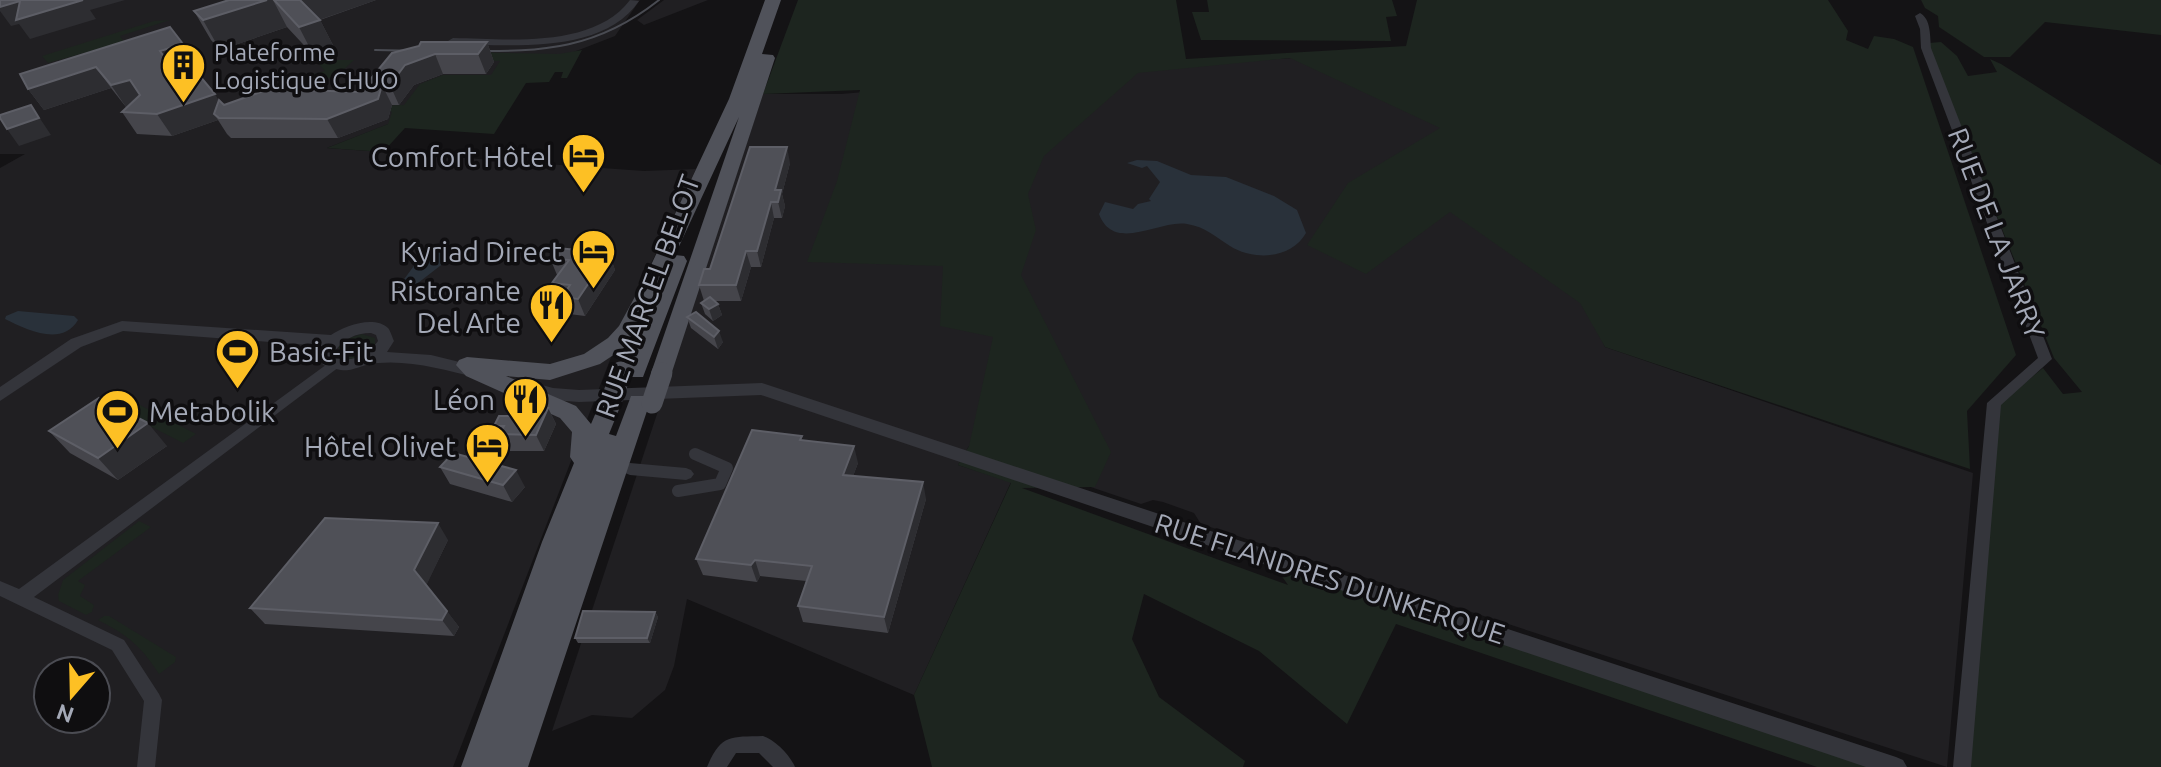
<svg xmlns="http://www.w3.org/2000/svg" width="2161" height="767" font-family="Ubuntu,sans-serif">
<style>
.built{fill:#201f22;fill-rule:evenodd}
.green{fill:#1d251f}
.water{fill:#29313a}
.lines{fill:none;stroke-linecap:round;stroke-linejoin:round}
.pedestrian{stroke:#34353b;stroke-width:12}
.minor{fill:#34353b;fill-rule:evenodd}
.tertiary{fill:#34353b;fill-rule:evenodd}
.primary{fill:#50525a;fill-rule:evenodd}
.tram{stroke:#494b52;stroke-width:2}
.primary-bridge{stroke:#50525a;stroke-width:21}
.wall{fill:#45454b}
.shaded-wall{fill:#2d2d31}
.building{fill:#4f5057;stroke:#5d5e66;stroke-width:2}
.labels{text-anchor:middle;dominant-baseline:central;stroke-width:7;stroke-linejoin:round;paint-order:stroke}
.far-poi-label{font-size:24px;fill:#a4a9b7;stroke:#0f0e10;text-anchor:start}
.poi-label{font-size:28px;fill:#a4a9b7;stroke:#0f0e10;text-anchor:end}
.street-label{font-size:28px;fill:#a4a9b7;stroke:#0f0e10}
</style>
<rect width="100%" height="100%" fill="#141315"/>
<path class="built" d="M0,0H640L615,36L327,148L644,171L696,169L630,308L453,767H0V168L25,154H0ZM48,671H96V719H48Z
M664,0H708L644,25L637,20Z
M1469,46L1605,347L1973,473L1947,767L1201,524L1194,513L1163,502L1153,500L1141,504L969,446L958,465L1011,482L914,695L687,599L674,666L665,690L632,718L592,715L552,731L763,94H841L1159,67Z"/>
<path class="green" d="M798,0H1176L1186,59L1406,46L1417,0H1828L1848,31L1846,40L1868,49L1874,36L1894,39L1913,47L2016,355L1967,411L1970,469L1605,347L1580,303L1450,212L1366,274L1307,245L1348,183L1440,128L1290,58L1138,73L1044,156L1028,194L1036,230L1021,275L1111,452L1095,487L1022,488L1288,585L1274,565L1871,767H1817L1396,624L1347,724L1259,651L1144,594L1132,639L1159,697L1245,761L1243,767H932L914,695L1011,483L958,465L969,446L993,337L940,326L943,266L807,262L837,181L860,90L763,94Z
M1207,0H1392L1397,16L1386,17L1391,41L1201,40L1192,12H1209Z
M1921,0H2161V35L2045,22L2010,57H1984L1939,27L1938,16L1925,8Z
M170,20L120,36L126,44L98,62L91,51L48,63L42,56L154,21Z
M1941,42L1957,56L1968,76L1997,72L1990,59L2001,64L2161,165V767H1970L1974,672L1998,405L2043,368L2063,394L2082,392L2054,358L1932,55L1929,43Z
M582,50L567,78H561L563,72H555L549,82L526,83L494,134L405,128L383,152L327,148L388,124L392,112L378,106L404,105L420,84L443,75H491L500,61L450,60L456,52L559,54Z
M329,60H354L336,77L272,85L325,71L318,63Z
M362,334L375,338V346C365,356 353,362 339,357V345L349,338Z
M132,403H136L196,434L183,443L123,412Z
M139,521L151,527L78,581L85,585L80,596L94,605L92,612L86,615L59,601L58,595L63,580Z
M104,616H109L176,657L175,662L159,674C140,645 129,636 98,620Z"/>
<path class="water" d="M1137,160L1157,161L1191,175L1226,177L1274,196L1297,210L1306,233C1291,259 1254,261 1230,246C1214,236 1206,227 1187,224C1160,219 1114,254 1099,214L1105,202L1133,209L1138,204L1151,201L1149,199L1160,182L1147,166L1142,168L1127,163Z
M440,252L447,254L449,259L396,300L391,297L416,263Z
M18,311L74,316L78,320C62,347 27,330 5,319L6,316Z"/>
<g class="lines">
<path class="pedestrian" d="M678,491L720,484L727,468L695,454"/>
<path class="minor" d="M630,0L639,1C603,55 508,45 453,44L448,41L453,38C507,39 593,49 630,0Z
M1920,13C1931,19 1930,36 1931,48L2052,359L2001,405L1971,767H1953L1987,403L2038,358L1921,48L1920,29L1915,16Z
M334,359L341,364L339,367L34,597L124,640L159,694L162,700L155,767H137L144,701L112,650L0,596V581L19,589Z
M630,463L686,468L691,470L694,474L691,478L686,480L630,475L625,473L623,469L625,465Z
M763,736C775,740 790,755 795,767H773L759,753H736L727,767H707C721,734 730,737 763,736Z"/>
<path class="tertiary" d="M122,321L331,335C344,326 374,315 388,328C390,330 393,339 394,341L387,352L431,355L484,368L486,372L478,378C446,370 411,360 378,363C353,365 354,377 323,365L318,352L322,346L123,331L81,347L0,401V387L71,339ZM371,333L376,335L378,341C367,356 354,362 336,358L334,352C344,339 355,333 371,333Z
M519,379L553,388L579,390L762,383L1896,757L1903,760L1907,767H1866L761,395L579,402L553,400L513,389L511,385Z"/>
<path class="primary" d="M765,0H781L762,54L773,55L775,58L670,378H654L651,373L739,117L675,255L684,256L687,261L643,377H627L624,372L648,310L624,348L600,364L550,380L506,376L576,406L591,424L603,396H619L622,402L609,434L616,436L631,396H647L650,402L528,767H461L542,542L574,463L570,457L572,432L560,418L466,376L456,365L459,360L467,357L550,364L584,354L608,338L619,326L644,280L729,99Z"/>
<path class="tram" d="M375,50L424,51
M468,51C544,52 597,49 659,0"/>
<path class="primary-bridge" d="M611,402L621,372
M652,403L662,373"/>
</g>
<path class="wall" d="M229,0H376L320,20L335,49L314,56L287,27L220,50L211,40L194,11Z
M487,42L494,62L486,74H443L414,85L399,105H392L388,119L338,138H231L227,134L218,120L172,136L137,134L122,112L128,106L126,107L111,88L44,110L28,89L183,44L196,65L175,72L182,81L219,101L224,105L360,92L392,53Z
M790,163L782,194L785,206L782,218H774L761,267H751L741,301H715L718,304L722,315L713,321L705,314L701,303L704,301L699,285Z
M609,253L615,270L585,316L569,314L563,300H560L552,283L558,275H557L550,258Z
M687,317L723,342L718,349L691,328Z
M548,408L556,424L544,451H509L505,443H503L494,426L509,416Z
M49,431L167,446L118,480L70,453Z
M803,441L858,463L853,476L926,499L888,633L803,622L798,606L806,581L760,576L757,582L703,575L696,559Z
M440,467L525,487L512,502L450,484Z
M448,540L426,585L459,627L454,636L265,624L250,608Z
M655,612L658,617L650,643H578L575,638Z"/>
<path class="shaded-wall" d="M72,0H125L90,10L96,19L30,39L19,24L11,26L0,11V7L20,1Z
M267,0H273L287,27L220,50L203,20Z
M298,0H376L316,21L320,20L335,49L314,56L299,27Z
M487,42L494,62L486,74L478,54Z
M183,44L196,65L174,72L160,51Z
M435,54L443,74L414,85L399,105L390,85L405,65Z
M96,67L111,88L44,110L28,89Z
M130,80L144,101L126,107L111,85Z
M382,85L392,105L388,119L338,138L327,119Z
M215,94L228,116L214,114L218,120L172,136L157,114Z
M31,105L51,135L19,146L7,129Z
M787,147L790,163L782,194L785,206L782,218L775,190Z
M771,202L774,218L761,267L757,251Z
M746,251L751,267L741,301L736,285Z
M609,253L615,270L585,316L578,299Z
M718,304L722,315L713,321L709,309Z
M719,331L723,342L718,349L714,337Z
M548,408L556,424L544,451L536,435Z
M148,423L167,446L118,480L98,458Z
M854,446L858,463L847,492L843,475Z
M516,470L525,487L512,502L503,485Z
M923,482L926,499L888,633L884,617Z
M438,523L448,540L426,586L414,570Z
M755,560L760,576L757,582L751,565Z
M447,611L459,627L454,636L442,620Z
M655,612L658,617L650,643L647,638Z"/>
<path class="building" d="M0,0H83L16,20L20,1L0,7Z
M229,0H267L203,20L194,11Z
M274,0H300L320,20L299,27Z
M170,27L183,44L160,51L182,81L199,75L215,94L157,114L122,112L140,95L130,80L111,85L96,67L28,89L20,74Z
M421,42H487L478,54H435L405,65L390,85H382L378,99L327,119L219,118L214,114L219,100L224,105L269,89L360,92L392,53L419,46Z
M31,105L39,118L7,129L0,118V115Z
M750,147H787L775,190H781L778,202H771L757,251H746L736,285H699L704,269H710Z
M557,248L609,253L578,299L562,297L570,285L552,283L569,260L550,258Z
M710,297L718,304L709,309L701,303Z
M696,312L719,331L714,337L687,317Z
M99,398L148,423L98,458L49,431Z
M513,408H548L536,435L500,434L504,426H494L499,416H509Z
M752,430L802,436L800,440L854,446L843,475L923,482L884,617L798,606L812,566L755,560L751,565L696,559Z
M453,453L516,470L503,485L440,467Z
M325,518L438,523L414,570L447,611L442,620L250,608Z
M583,611L655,612L647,638H575Z"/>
<defs>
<symbol id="building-pin" viewBox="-11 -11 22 30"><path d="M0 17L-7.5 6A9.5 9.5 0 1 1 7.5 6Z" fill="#fdc024" stroke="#0f0e10"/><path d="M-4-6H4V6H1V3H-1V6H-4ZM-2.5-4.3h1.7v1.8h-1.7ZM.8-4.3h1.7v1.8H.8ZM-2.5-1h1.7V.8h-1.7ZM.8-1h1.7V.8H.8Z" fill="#111"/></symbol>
<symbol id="hotel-pin" viewBox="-11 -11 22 30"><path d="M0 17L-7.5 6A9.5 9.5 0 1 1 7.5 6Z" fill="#fdc024" stroke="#0f0e10"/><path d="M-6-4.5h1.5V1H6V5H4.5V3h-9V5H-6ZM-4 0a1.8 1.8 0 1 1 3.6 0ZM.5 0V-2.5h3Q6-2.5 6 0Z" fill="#111"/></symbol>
<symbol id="restaurant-pin" viewBox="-11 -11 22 30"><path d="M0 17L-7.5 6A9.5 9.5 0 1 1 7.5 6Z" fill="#fdc024" stroke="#0f0e10"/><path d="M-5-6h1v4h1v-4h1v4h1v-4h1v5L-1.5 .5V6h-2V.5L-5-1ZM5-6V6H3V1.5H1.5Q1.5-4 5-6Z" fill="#111"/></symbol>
<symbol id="stadium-pin" viewBox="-11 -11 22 30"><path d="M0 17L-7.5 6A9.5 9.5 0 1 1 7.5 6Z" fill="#fdc024" stroke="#0f0e10"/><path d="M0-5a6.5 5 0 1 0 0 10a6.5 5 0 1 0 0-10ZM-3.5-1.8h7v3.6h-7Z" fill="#111"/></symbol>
</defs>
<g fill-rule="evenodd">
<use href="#building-pin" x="158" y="40" width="51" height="69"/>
<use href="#hotel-pin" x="558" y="130" width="51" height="69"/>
<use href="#hotel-pin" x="568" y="226" width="51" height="69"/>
<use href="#restaurant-pin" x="526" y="280" width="51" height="69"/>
<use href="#stadium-pin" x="212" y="326" width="51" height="69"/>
<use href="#restaurant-pin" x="500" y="374" width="51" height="69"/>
<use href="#stadium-pin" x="92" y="386" width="51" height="69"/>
<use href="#hotel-pin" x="462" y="420" width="51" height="69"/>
</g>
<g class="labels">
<g class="far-poi-label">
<text x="214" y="52">Plateforme<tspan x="214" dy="28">Logistique CHUO</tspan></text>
</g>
<g class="poi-label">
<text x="553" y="156">Comfort Hôtel</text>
<text x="562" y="251">Kyriad Direct</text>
<text x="521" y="290">Ristorante<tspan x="521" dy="32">Del Arte</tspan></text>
<text x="269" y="351" text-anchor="start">Basic-Fit</text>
<text x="495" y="399">Léon</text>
<text x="149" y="411" text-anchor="start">Metabolik</text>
<text x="456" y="446">Hôtel Olivet</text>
</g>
<g class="street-label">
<text transform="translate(1997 233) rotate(69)">RUE DE LA JARRY</text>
<text transform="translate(647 296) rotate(-70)">RUE MARCEL BELOT</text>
<text transform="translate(1330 578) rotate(18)">RUE FLANDRES DUNKERQUE</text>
</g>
</g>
<g transform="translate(72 695) rotate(200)"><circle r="38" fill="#0f0e10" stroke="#4b4c53" stroke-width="2"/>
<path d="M0-6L14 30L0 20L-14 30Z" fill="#fdc024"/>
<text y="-12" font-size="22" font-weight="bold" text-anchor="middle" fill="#a4a9b7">N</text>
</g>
</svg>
